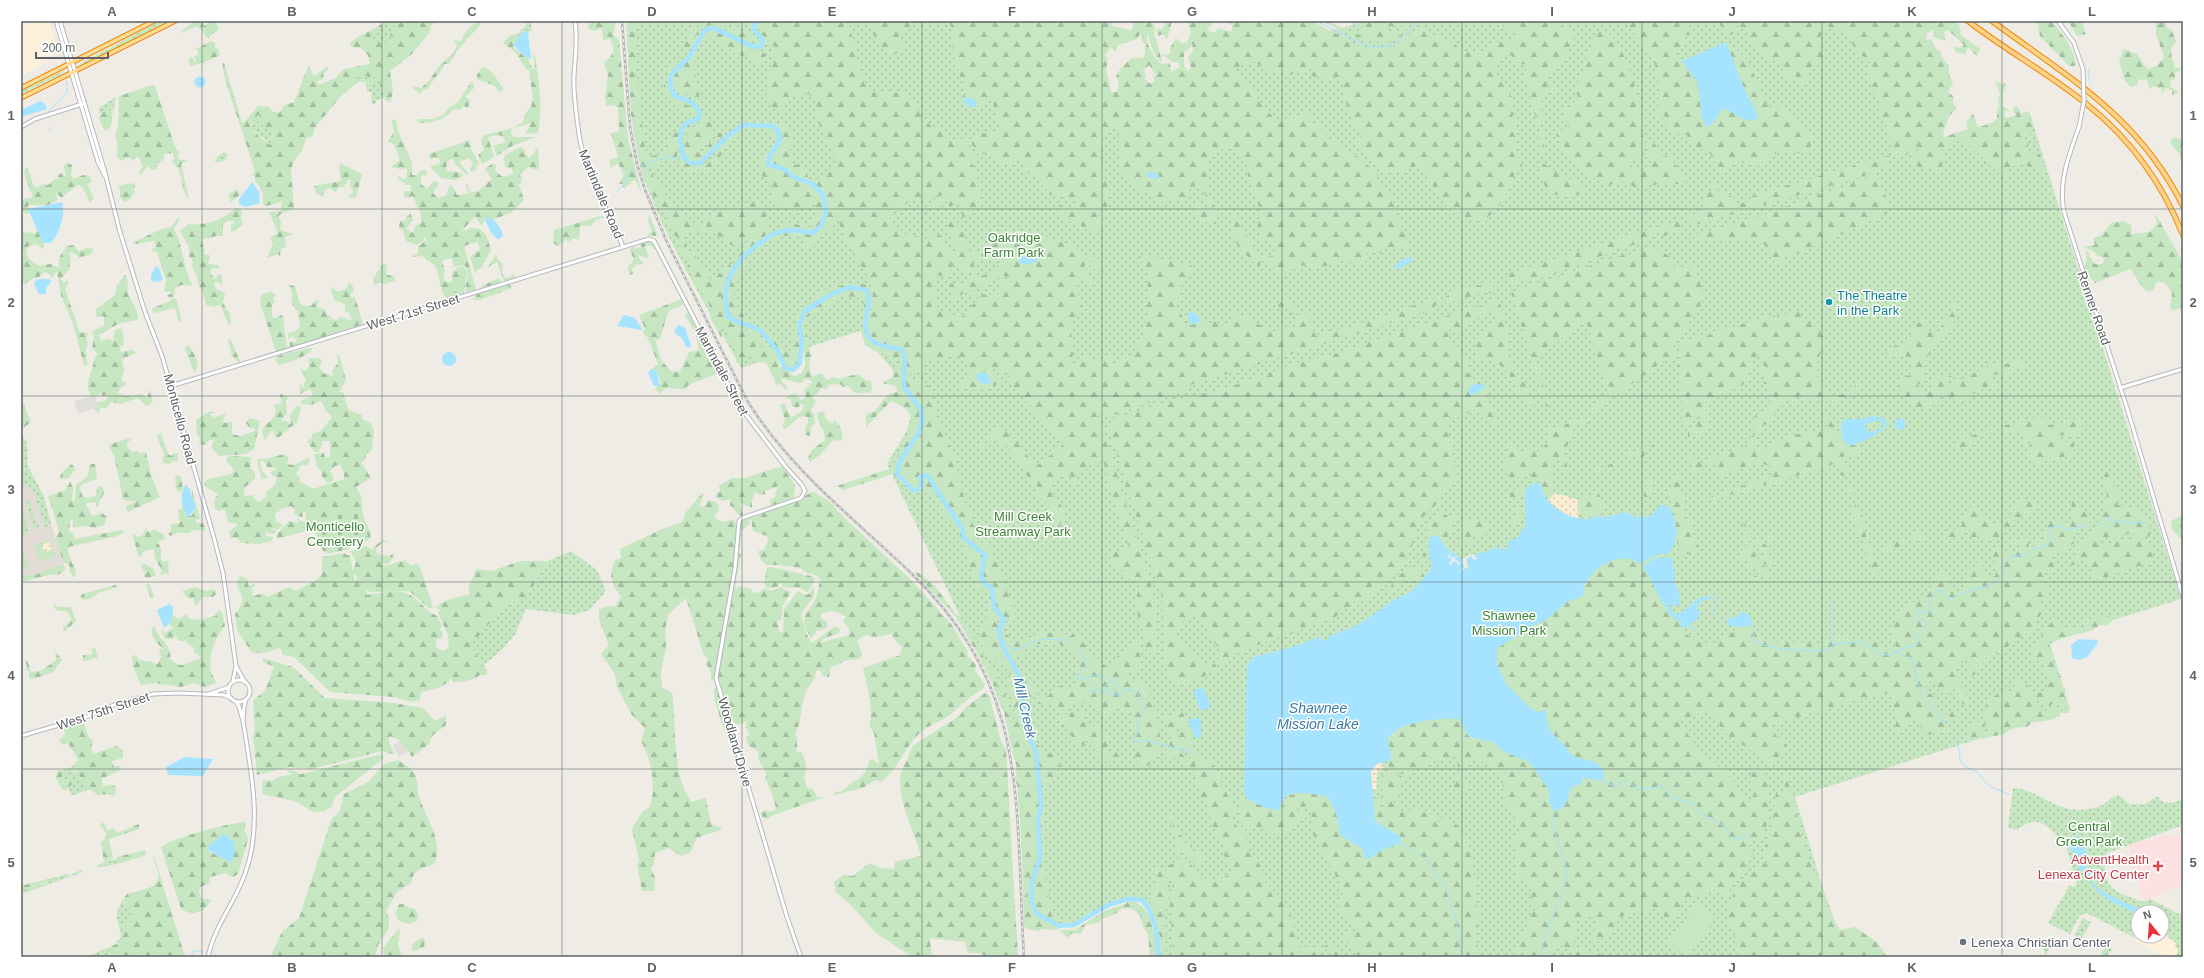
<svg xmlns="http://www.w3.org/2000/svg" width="2204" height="978" font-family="Helvetica,sans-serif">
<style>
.commercial{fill:#fef1db}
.industrial{fill:#e0ded9}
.education{fill:#e1ddd6}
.medical{fill:#fce1e2}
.grass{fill:url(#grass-dots)}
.forest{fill:url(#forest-firs);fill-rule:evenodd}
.sand{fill:url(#sand-dots)}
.cemetery{fill:url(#cemetery-stones)}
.pitch{fill:#c6e7c1;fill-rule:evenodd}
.water{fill:#a5e3ff;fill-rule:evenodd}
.pier{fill:#efece5}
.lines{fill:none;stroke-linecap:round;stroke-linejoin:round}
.stream{stroke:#a5e3ff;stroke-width:1}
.river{stroke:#a5e3ff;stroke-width:4.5}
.tertiary-casing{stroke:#b5b8bc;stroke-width:5}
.secondary-casing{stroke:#b6babf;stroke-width:5}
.trunk-casing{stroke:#f48900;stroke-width:5.5}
.motorway-casing{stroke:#f48900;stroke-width:6}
.tertiary{stroke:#fff;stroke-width:3}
.secondary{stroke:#fff;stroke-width:3}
.trunk{stroke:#fedc9c;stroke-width:3.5}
.motorway{stroke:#fed38d;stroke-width:4}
.rail-casing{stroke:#b3b4b5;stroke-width:2.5}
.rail{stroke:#fff;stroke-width:1;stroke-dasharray:3;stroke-linecap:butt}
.secondary-bridge-casing{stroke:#b6babf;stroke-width:5;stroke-linecap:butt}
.secondary-bridge{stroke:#fff;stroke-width:3}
.grid{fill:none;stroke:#5c6265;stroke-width:1;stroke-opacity:0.55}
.culture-dot{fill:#0f9aa8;stroke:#fff;stroke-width:1.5}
.health-dot{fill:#e0444e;stroke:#fff;stroke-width:1.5}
.worship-dot{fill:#6b7280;stroke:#fff;stroke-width:1.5}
.labels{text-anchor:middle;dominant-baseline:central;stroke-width:3;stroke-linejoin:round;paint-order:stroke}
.street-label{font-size:13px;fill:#5c6265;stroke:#fff}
.park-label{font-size:13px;fill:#3b8534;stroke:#fff}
.culture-label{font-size:13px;fill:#0d838f;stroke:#fff;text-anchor:start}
.health-label{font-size:13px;fill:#be3a42;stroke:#fff;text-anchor:end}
.worship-label{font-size:13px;fill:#5b616d;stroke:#fff;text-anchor:start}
.water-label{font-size:14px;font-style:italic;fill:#3b79a1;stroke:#fff}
.neatline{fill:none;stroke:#5c6265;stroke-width:1.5}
.grid-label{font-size:13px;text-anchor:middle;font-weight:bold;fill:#5c6265}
</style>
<defs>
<pattern id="grass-dots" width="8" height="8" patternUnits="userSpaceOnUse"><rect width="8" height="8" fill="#c6e7c1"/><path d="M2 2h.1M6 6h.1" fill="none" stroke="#a4bfa0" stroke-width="1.8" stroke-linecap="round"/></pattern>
<pattern id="forest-firs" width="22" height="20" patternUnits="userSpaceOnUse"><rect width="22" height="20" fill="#c6e7c1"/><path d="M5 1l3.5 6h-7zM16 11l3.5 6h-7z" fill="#a4bfa0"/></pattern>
<pattern id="sand-dots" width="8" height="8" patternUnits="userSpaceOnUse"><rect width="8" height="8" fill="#fbedd4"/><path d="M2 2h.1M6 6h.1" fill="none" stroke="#cec3b0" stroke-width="1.8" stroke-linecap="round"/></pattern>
<pattern id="cemetery-stones" width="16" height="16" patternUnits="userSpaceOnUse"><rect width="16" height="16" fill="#c6e7c1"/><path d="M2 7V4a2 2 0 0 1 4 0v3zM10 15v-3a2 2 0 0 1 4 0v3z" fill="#a4bfa0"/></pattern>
</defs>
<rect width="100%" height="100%" fill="#efece5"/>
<path class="commercial" d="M21,21H50L56,45L50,60L21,75Z
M2162,931L2177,939L2181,951L2177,957H2165L2135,941L2138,934V936H2162Z"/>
<path class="industrial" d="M95,395L98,407L78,414L74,401Z
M401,740L408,752L399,757L392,746Z"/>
<path class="education" d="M21,436L27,465L44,501L65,569L21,582Z"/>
<path class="medical" d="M2166,835H2183V886L2156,895L2150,901L2142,897L2128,845Z"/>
<path class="grass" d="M160,21H169L85,64L78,65Z
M387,21H397L391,31L395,41L378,43L371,37V34Z
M527,21H530L532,30L528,33L525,30L517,34L526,25Z
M627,21H1078L1103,97L1365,21H1915L1937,140L2029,111L2181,599L2049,640L2070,710L1795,797L1837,934L1763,957H1159C1161,922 1150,885 1107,905C1096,910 1085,922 1073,925C1059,929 1041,926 1027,927L1016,764L1004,714L992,683L887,464L906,432L912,414L900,395L892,369L860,331L741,368C709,310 670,248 647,187C630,142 629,69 627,21Z
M65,70L62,74L21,94V91Z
M361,75L368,77L369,85L372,78L378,77L382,89L385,91V97L376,101V104H372L371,92H367L366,82L360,81L354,85L356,77Z
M116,97L113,112L112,110L99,114V108Z
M259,113L261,115L258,120L268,130L273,132L270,145H268L265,139L251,130L252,121Z
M224,152L227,155C226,164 218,162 214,161L217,157Z
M21,434L27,443L28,467L44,496L51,524L47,527L42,525L44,524L33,490L27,485L21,486Z
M29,499L37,525L39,526L36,530L32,528L33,526L25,500Z
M21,505L29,530L28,533L21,535Z
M571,551L597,570L606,591L589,610L574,615L526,609L515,634L504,648L484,665L487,672L481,666L471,644L508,601L527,597L548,561Z
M71,770L79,775L85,790H88L71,796L69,788L70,782L64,784L61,778L64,773Z
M2013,788C2036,789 2053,809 2077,810C2085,810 2096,808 2104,804C2109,801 2113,795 2119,795L2129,804H2145L2157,796L2163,802L2172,803L2183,799V825L2107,853C2104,858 2105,863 2105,868C2105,893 2123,893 2143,902L2150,899L2183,916V957H2176L2178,951L2175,945L2176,943L2162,933V912H2138V928L2133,937L2087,913L2080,915L2070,934L2048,923L2069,886H2077L2065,842C2046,829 2042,811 2017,830L2008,828Z
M111,860H115L117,864L96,868L99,867L98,865Z
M82,869L83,872L21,894V890L48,883L53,878L67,874L70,876Z
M123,899L124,905L131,913L129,924L123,927L122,941L115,943L121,937C119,920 112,918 123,899Z
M2083,918L2091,922L2081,940L2074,936Z
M2041,941L2051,946L2046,955H2045Z
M2106,943L2112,949L2108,955L2109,957H2100Z
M110,947L111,957H86Z"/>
<path class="forest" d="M194,21H202L204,26L211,21L216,22L219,29L211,35L208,39L198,26L180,33Z
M385,21H388L371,36L378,43L395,41C386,34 393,28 397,21H437L431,25L429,33L412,54L390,71L393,90L391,101L389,102L385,100V92L380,86L378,77L372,78L373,86L371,87L367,76H358L354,85L340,97L314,129L313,136L306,139L302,150L293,163L291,171L294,208C289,213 282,211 278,217L281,221L280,230L293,234L285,237L286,247L281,249L280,256L278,254L267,258L273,244L270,238L278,233L269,212L281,211V205L283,201L267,206L263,204V193L255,180V176L251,175L255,171L226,83L222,63H224L242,122L244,123L258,106L269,107L271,111L279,113L285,105L294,102L308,66H310L312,74L315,76L326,67H328V70L323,73L324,79L317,81L319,85L335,78L344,69L370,64L368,55L360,47H351L350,44C357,34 375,31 385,21ZM260,113L258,122L265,129L273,132L270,145L251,130L252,121Z
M476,21H481L480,25L456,52L449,64H444C439,77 434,77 428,89H425L419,94L416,90L414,91L412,86L421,88C431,81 436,68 443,62C449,57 453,54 457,46L454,40L461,41L464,34Z
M594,21H616L613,35L619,40L628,138L642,195L635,179L625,188L623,187L624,184H619L624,175L618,163L611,168L609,160L618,157L611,133L619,131L618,108L614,105L606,106L605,97L608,75L604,63L611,56L614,48L610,39L603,40L602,28L593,31L588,28V25Z
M626,21H635C635,53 638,85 641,116C643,131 643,141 647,156L664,155L671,137L679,129L680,148L677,150V157L691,166H706L717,153L718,147L736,128L739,130V132L735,134L734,137L722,150V154L709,169L702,173L699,170L688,171L671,160L647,169L653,174V179L656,178L665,190L667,200L673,204L674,212L677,208L680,216L689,218L692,230L703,223V219L725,208L729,211C735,204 740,207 747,204C752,203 755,201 760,200L767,210L766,214L767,234L763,238L759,237C757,245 736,258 731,264C726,269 724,290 723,297H720L719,301H721C725,311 727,322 737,328C747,334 760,324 766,342L758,346L759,348L765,345L771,349V341L762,328L763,325L786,350H794L796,343L793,339C795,327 793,307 809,304V300C816,298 819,293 826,290C839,284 853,284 867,284L870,287L875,286C859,264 845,245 838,219L831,230L819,234C817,241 816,247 808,248L805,246L804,239C782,229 766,242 752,259L749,257L759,245L774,236L794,231L813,234L818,231L810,226L816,213V203L792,212L770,199L773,190L760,172L761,160L780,149L769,130L782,125L792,133L794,141L789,149L792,156L793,165L801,164L810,180L816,181L838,162L815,116V102L807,92L791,98L782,111C770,110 768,101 765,91L769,85L768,75L775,61L773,54L775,45H766V40L757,26L759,21H863L858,24L850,22V27L861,74L868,92H904L930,125L933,128L936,125C942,129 948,138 948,145L951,142L955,143L958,140L961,141L962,138C971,143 968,149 975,157L972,163L973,168L977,165L975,173L980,182L978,188L981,190L977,208L970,212L967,220L964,222L961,212L957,210L960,206L957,202L950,207L948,202H944L941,207L933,208L931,205L933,201L937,202L946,194L930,199H924L907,203L887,221L895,229L901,227L904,234L929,239L931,235L926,232L929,230L942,236L954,257L957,256L953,239H950L951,234L946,228L949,220L963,228L966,246L970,249L965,258L972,257L973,251L981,257L979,262H973L975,268H980C976,271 967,273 962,270L960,262L950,268L951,274L948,278L938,275L934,285L937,292L935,301L941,312L962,317L981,295L998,294L1001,281L1007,280L1008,277L1002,275L996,279L992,278L986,284L974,290L975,294L973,298L972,290H968L954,300L952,294L948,291L951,283L966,284L975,276L987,275L1001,263L1002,255L983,261L978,245L989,246L991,236L1000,239L1011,230L1015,234L1026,235L1031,232L1040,233L1041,235L1049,236L1047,241L1052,239L1065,243V248L1070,243L1076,251L1092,257L1093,262L1102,260L1099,267L1101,278L1097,269L1093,270L1088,263L1081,269L1087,270V275L1095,281L1093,286L1088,282L1084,283L1079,278L1077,282L1079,301L1082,308L1080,314H1076L1077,320L1070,323C1070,335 1076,350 1071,362L1075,364L1084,360L1080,355L1086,356L1088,361H1100L1110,352L1113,357L1108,364L1113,366L1120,357L1128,358L1143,339L1147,318L1148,275L1139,256L1170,260L1192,266L1191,273L1183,279L1177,305L1187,327L1203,320L1209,331L1214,320L1227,329L1234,313L1246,317L1276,334L1283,328H1294L1295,320L1299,321L1303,315L1297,313L1289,315L1294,312V307H1289L1283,312L1278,305L1288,296L1292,304L1295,303L1302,312L1311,316L1310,324L1316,336L1376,319L1435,298L1441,300L1430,311L1191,385L1189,390L1109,416L1100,414L1098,417L1101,423L1154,595L1156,629L1153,630L1157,643L1155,658C1141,647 1145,644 1142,629C1138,612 1132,605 1140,587L1137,581L1127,580L1122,576L1123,570L1115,569L1108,553L1129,548L1109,485L1104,463L1098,460L1088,467L1084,473L1076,474V491L1071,476L1059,477L1050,488L1053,497L1057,498L1065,513C1055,538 1048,560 1017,562C1050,556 1071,514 1037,495V486L1025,474L1021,464L1007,446L999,442L971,450L990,440L989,436L1000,427L1009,433L1036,466L1064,445L1015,389L1011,388V384L1007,383L1005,379L1015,370L1006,371L1004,374L992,369L986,363L984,367L988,372L989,370C996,372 999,377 999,384L994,386L988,375L984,384H989L987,389L974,390L969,387L962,390L957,387L959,383L967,380C972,370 969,364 961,357H947L942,362L936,357L932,361L929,359L923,360L924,372L920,374L917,369L908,375L910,378L929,386L945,439L956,455V469L967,507L972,513L974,536L992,551L1004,577L1003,583L1014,607V615L1009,622L1004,619L1003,613H997C994,599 990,593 977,587L957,530L926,489L911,493L893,474L843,490L837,486L889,469C896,462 899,454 903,445C913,422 918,411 891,401L866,427V414L874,412L888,394L897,392L896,386L882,383L893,377L901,361L874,351L865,345L862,333L869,320L873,294C847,273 806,301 794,327L802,350L799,356L800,362L793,368L786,367L781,357L778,358L780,368L783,366L794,376C813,373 802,349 801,338C800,333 801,330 800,325C804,319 808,313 814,308C826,298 855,282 868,297V307L865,310L862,298C851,296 835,293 829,305L812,312L808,317L809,319L805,326L811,356C808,363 809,370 812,377L821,373L827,380L834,377L837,379L858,374L865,380L871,381L872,389L870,393H855L848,386L843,387L840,384L829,385L826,390L822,388L813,398L816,401L811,410L814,415L815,424L811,427L810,436L806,435L805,427L808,423V417L802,416C795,419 791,425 785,429L782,427L785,420L780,405L784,403L791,417L801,412L804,405L801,404L798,408L792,406L791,399L785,398L795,393L801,400L806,398L804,389L807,388L812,382L811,380L805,379L801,383L786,380L783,378L781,381L787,386L786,390L779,383L777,385L766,362L763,363L762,360H759L754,362L752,356L748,357L743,365L736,362C739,348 726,337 725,323L721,325L722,339L710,317L709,303L704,301L701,292L692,279L693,275L687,266L689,264L695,268V266L680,250V239L673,234V229L668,225V220L644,181L637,152L631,114ZM706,228L718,236L723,237L724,241L727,240L729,244L733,246L751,238L754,239L746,247H740L739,253L720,274L718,272L715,278L711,280L693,251H689L686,246L687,240L684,239L685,234L693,232L701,233ZM1030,255H1039L1040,257L1035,262L1024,264Z
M872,21H915L905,33L900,35L899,40L903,46L901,52L894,54L877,44L871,27Z
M950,21H1111L1112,26L1131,30L1135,21H1151L1155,27L1154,36C1159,43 1158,52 1162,59L1161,62L1154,53L1147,33C1145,43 1154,59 1162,64L1170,63L1171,72L1180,67L1178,62H1172L1161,53L1166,55L1171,53L1169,50L1176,38L1182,44L1187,42L1191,33L1188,21H1214L1207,30L1215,33L1218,28L1231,32L1232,30V25L1223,21L1267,23L1275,21H1312L1361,47L1389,50L1419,27L1431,32L1436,37L1440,35C1450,42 1458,43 1463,55L1472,50L1479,54L1495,43L1513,38L1518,34L1514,31H1503V25L1512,21H1562L1559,29L1568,28L1574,31L1575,35L1561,66L1550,74L1546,81L1549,86L1555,83L1557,84L1554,91L1545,94C1540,105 1539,106 1545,118L1542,125H1539L1537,122L1525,79L1526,65L1513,61L1512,55L1497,60V64L1501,68L1497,74L1498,77L1513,99L1510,110L1515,112L1512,117L1517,125C1514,136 1517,145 1515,156L1520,159L1523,164L1520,168L1516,169C1514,185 1494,221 1477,221C1466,221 1454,212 1446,207V201L1427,179L1425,170L1417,165L1406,172L1396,170L1386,175L1356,146L1361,135L1351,125C1353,107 1341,102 1343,84L1337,78L1324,79L1312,76L1304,81L1311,73L1318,70L1315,67L1293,74L1264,69L1255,62L1234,68L1244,84H1247L1275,120L1299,117L1301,110L1313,119L1310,124L1319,125L1330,139L1348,149L1379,174L1375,181L1390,191L1389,195L1397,207L1395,212C1402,222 1405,236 1409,248L1393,250L1383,248L1381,253L1367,252L1361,263L1339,260C1328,268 1314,268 1301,265L1282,276L1280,270L1275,272L1261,260L1260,267C1247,256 1230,244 1233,224L1228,218L1235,212C1237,221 1244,226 1244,235L1249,238C1253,250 1263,264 1277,253L1266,240H1262L1257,229L1260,215L1257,198L1249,180L1246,165L1235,149H1223L1208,159C1206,181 1204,194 1219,212L1216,224L1197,220L1194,208L1198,205L1205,210L1208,207L1204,201L1206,196L1197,182L1189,190L1188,196L1184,201L1179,198L1158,203C1150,196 1127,180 1122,172C1114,158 1123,140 1115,126C1109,133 1103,139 1101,148C1099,156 1105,184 1110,191L1107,195L1108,205L1104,210L1105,219L1099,231L1089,232L1079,223L1065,221L1058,214L1059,204L1064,209L1077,205L1078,201L1061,196L1055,198L1042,186L1046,178L1036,181L1037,171L1032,176L1023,169L1027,162L1021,163L1015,157L1013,164L995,162L989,153L977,154L970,141L972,135L995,132L999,126L992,98L984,101L982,105L975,108L976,106L966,105L970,108L964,106L961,102L963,95L970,93C954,74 953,45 950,21ZM1141,32V39L1145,44V54L1143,58H1132L1121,68L1116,76L1119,82L1117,92H1111L1106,69L1108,60L1105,55L1111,47L1115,52L1118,45L1137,39ZM1192,43L1193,51L1188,57L1191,68L1188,71L1184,66V52L1190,48ZM1149,65L1156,75L1153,77L1155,82L1150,84L1145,79L1146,75L1143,71Z
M1163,21H1172L1167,40L1163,34L1158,36L1156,29H1162L1165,25Z
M1321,21H1327L1362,36L1363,27L1347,21H1414L1404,34L1408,27L1394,26L1378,28L1403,36L1390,43L1365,41Z
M1629,21C1651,21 1677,17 1695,31L1692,35H1685L1682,41L1688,43L1675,55C1696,74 1700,88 1701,116L1712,124L1723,108L1732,111L1739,118L1753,102L1744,88L1726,42L1746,57L1767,105L1771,107L1779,106L1793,114L1813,134V143L1804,154L1780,150L1757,166L1739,162L1720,172L1708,150L1695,149L1687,140V131L1678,134L1667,126L1664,114L1661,120L1656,117L1660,90L1654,60L1632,31L1627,23Z
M1717,21H1950L1959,24L1961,35L1980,49L1977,56L1968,47L1965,54L1956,52L1953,46L1961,48L1964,45L1948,30L1944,32L1946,41L1933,37L1934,30L1927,33L1926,40L1931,39L1937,50L1941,52V56L1949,66V74L1953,83L1948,92L1953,96V104L1957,108L1949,116L1943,133L1944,137L1968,129L1966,122L1973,114L1978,128L1992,123L1997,119V108L2000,107L1998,102L2000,93L1995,81L1999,83H2006L2004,88L2007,90L2003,91V106L2010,111H2006L2004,115L2007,119L2017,116L2012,110L2016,106L2020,110L2021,115L2028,112L2033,128L2030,130V135H2027L2025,139L2029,141L2028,146L2021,153L2025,152L2029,156L2032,154H2040L2045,171L2043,174L2036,168L2017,164L2006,170L2008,174L2005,178L1998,170L1996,172L1989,164L1982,163L1983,156L1973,152L1970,146L1961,141L1952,142L1946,148L1941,150L1945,156L1939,173L1937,168C1927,168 1912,169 1908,157L1926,145L1900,156L1896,153L1886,162L1889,164L1885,167L1874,171V173L1692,226L1686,220L1701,209L1703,195L1710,192L1712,184H1715L1718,191L1733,197L1739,204L1748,201L1752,196L1893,154L1894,152L1886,126L1878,113L1879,103L1867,72L1870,69V61C1858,55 1852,44 1845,33L1830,28L1823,29L1819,43L1824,55L1818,64L1809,70V81L1806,85L1801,84L1795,75H1792V81H1787L1779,73L1784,68L1775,61L1771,62L1748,36L1745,28L1736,25L1734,33L1729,36Z
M2033,21H2051C2060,30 2078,54 2075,66H2069L2040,36L2038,24Z
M2068,21H2081L2086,34L2077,36Z
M2156,21H2166L2167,28L2171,29L2176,41L2171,49L2172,61L2174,62V67L2182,69L2175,73V79L2171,80L2170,87L2179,92L2172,95V90L2166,88L2161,95L2162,89L2153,86L2150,89L2146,79L2138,80L2137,85L2131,87L2125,81L2119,61L2124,49L2137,54L2147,69L2157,66L2164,57L2156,34Z
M717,22L742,33L750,32L758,40L756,44C737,40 725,21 704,26L693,40L691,47L667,75C667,63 678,61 682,52C684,49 684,46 685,43C692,26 701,23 717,22Z
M714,30L755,50L768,54L757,66L752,59L734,53L726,47L716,44L715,38L706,39C680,64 706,84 697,102L687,94L676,91L672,84L677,69L689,60L705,31Z
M1601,30C1621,31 1634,84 1639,101L1637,105L1643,123L1640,129L1646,143L1643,155L1637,159H1631L1629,164L1637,171L1644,172L1651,163C1649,155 1646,144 1652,139L1662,156L1670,157L1686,179L1685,184L1653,185L1634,187L1625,181L1605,186L1595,178L1592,179L1564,154L1556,133L1570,126L1564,118L1565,108L1577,100L1578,96L1574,91L1583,73L1588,52L1593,47V38Z
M522,32L513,47L528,59L533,70L535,66L533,56L535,55C539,81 543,107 538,133L525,134L530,126V123L511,129V133L513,137H536L512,146L496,156L494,145L505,143L504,137L499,135L488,137L494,157L482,164L478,155L484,150L481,141L484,135L513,128L523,122L525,114L531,107L533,98L529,71L527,70L515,52L503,43L510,36Z
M210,41L215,43V48L219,50L220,55C215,58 196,66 190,66L189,58L192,57L195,63L196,62L194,57L199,54L195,47L199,48Z
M482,67C493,68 497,81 503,88L501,92L498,91L495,86L477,79V75Z
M471,82H473L474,88L465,97L470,100L468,108L464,106L459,110L454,109C444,120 430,125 417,122L418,119H433L443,115L447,109L459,101Z
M664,84C669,89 669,96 676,100C686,106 690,103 698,114C683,115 661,101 664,84Z
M152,85L155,86L174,144L177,150L180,151L177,158L180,160H188L181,164L189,199C179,191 185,169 172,163L174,159L173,153L164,154V159L157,164L156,170H151L148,166L141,175L138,173L143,167L138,156L133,161L129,157L121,161L116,155L118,152L116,149L118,147L115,134L118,127L119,96Z
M109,110L113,112C111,120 114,127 105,131L99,119L101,113Z
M702,113L708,121L716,126L709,136L707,142L696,150L700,155L706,150L710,142L715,141L719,133H724L704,159L691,162C683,156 683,144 687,134L684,131L686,126L692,123L693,127L701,125L699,120Z
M391,119L396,120L398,131L412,163V175H416L422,170L427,171L426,176L423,175L421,176V184L427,189L433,182L437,181L439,184L433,193L438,198L446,195L450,185L454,188L457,195L468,194L466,183L471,193L478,191L492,179L485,169L493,163L496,165L495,171L503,177L513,174L512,169L505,167L504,156L520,147L525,150L524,152L529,158L535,152L536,148H538L539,168L536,170L529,167L520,174L522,181L519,185L524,200L512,212L493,220L486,217L482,226L475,216L462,231C465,231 466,229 470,228C485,226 488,240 491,250L482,267L475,272L470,257L480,249L478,243L476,242L464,246L476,290L466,292C465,282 471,273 464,265L453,267L452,258L443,260L442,262L445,270L443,278L446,282H452V272L459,267L463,266L467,272L464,294L445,301L446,297C436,288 444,266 426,260L423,256L412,257L418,253V246L427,240L424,237L423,241L417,245L406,241L402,229L399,227L400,221L406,220V216L410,213L413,220L406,229L413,233L415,226L421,223V215L413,196L406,198L403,194L405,191H412L410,185H407L397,178L399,176L403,179L407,178V168L400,169L391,167L400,160L394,144L388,142L394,131Z
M1540,131L1543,132C1541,140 1547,150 1542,157L1538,136Z
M2173,137L2182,140C2180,148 2183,157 2183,166L2178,152L2170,143Z
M470,140L471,149L480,165L477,164L476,170L472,172L470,170L473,163L469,158L459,162L468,173L467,175L455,164L453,158L447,162L446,171L459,172L464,175L456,180L441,178L431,168V166L439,164L440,160L437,158L430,159L429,154Z
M67,162L72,165L71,176L74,179L83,175L90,176L92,182L87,184L94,198L90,203L83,188L78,185C72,189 66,193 62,198L56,193L57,200L48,205H28L29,213L26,214L21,209V200L33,197L24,173L25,168H28L33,184L36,188L44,184L48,185L56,178L60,181L58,176L61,173L66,177L64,166Z
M1542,162C1549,167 1557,173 1564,176C1572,181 1580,180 1587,187L1585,192C1572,200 1551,198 1544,184C1541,179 1540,172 1539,166Z
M340,163L362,174L356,198L349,197V195L354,192L350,186L351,179L348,180L344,187H338L336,192L329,188L325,190L322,196L316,193L314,186L341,181L339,168Z
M1876,175L1890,206L1888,213L1794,255L1783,258V263L1779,266L1775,264L1771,251L1761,242L1743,239L1720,243L1693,238L1695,235L1768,213Z
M131,183L135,185C135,192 132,200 124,202L120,197V191L118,186Z
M236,189L241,194L231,202L228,195Z
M236,208L242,210L241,218L243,224L235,231L231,232V226L235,221H226L223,224V236H216L208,239L206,237L202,240L205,255H210L208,264L217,265L220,269L213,268L210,271L214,279L220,274L222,276V285L217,281L214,284L216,289L225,293L223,303L230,314L231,323L229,326L220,304L215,307L206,305L203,292L198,284L197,275L192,267L193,261L189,256V247L180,231L189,224C207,226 222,220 236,208Z
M2155,213L2181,259L2183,272V309L2170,310L2172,293L2164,282H2157L2153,290L2148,292C2142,289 2135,275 2130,269L2095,283L2085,271V262L2087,259L2086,251L2089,252L2090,257L2095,264H2102L2104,261L2103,257L2097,256L2094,252L2084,247L2095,245L2093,238L2102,235L2111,223L2124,221L2131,225L2132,234L2150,232L2157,224Z
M649,214L657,233L656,236L646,235L652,232L648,221Z
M179,216V221L174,229C184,247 183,270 193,286C186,286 181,282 174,290V296L170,298L167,295L171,294V291L164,292L166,280L157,252L151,250L156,247L154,241L135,244L133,242C148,237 156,229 171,227Z
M601,216L606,218L597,219L590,226H580L579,240L574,238L568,242L566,238L564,242L558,246L553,243L554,230Z
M1676,221H1681V226L1683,229L1662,237L1661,232C1655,234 1651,238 1645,241C1633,246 1621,246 1609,253C1588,260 1534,285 1515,282L1513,285L1511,281L1506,278L1507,274L1665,224L1669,225Z
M789,222L798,225L805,224L803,228L783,226Z
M21,228L25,233L32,232L34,234L38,230L44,246L43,249L36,244L29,246L26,250L28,258L39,266L50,264L60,268C56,260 62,253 67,246L73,245L79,251L88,248L94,249L90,255L80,257L71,252L69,253L71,256L69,270L61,279L63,283L67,280L69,282L65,289L80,333L84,332L88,334L86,339L88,344L86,348L87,366L84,365L73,323L61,296L57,271L52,278L48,273L44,272L38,278L35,277L25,284L21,281V258L24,256L21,249Z
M649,241L654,244L656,248L654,249L651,245L645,246L649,257L646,258L639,255V259L643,263L640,265L637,264L632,269L633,274L629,275L628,267L634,260L630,249L633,246L636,248L641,247V243Z
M1650,248L1658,249L1675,260V267H1682L1686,263L1688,267L1695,264C1697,275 1704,290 1702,301C1698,318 1674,335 1674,347L1676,348L1675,361L1669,359L1673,349L1668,358L1594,411L1591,407L1611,392L1612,387L1606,384L1587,324L1583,323L1535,359L1550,408L1551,412H1548L1511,292L1626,254H1634Z
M496,254L498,260L503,263L502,271L504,277L509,278L514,274L515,279L504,281L497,262L488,267Z
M747,258V265C726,286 731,306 752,324C744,324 741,318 733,318C723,296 730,275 747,258Z
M383,263L387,266L386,274L394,277L395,281L383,284L379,282L374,286L373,279Z
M125,275C129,280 127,287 128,293C130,302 139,309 138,320L120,323L99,335L101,341L108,339L114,341V331L117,329H122L124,345L120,347L121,352L133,350L136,353L122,359L124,370L121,380L127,384L120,388L118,393L125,396L141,394L147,398L150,389L153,402L146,406L138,398L120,404L111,402L106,408H101L98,413L94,409L98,407L97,402L106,401L108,395L103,396L100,393L97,396H91C83,381 94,372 94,358L98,354L92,348L94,336L92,332L104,325V316L96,317V309L115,295L117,286Z
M1501,277L1500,281L1496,282L1497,285L1493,286L1494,289L1490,293L1487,291L1446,304V301L1442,299L1454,291L1474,285L1482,286Z
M499,278L502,283L481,288V286Z
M349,283L352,284L354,291L350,295L351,297H355L363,324L290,348V342H297L293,336L288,339V333L296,331L300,327L298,312L292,304V293L289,285L295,286L300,304L305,306H311L316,300H319L317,307L324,309L328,316H332L328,320L334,318L335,321L341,317L352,321L349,313L345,311V304L335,301L331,292L332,287L338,292L346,289Z
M509,284L512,288L480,300H471L476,297V294Z
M271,292L276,295L273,298L275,301L272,305V317L276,318L281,315L283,316L287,349L276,352L260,302L262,294Z
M1952,296L1956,300C1959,344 1931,336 1923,369L1925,372L1924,380L1918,385L1920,392L1927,391L1936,385L1932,381L1933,377L1948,375L1953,377L1947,382L1948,384L1958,379L1962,380C1968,376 1986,366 1993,364C1998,364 2002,365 2006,364C2012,362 2014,358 2021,359L2026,365L2023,369L2018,366L2007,372V375L2002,376L2000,373L1992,376L1990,380L1996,386L1986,388L1966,397L1967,400L1962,404H1956V400L1942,395L1936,399L1940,404L1934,405L1929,408H1914L1899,387L1902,374L1909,376L1914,366L1903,353L1892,357L1886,353L1893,344L1900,348L1910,340L1911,329L1922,320L1925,321L1928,332H1939L1953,311L1951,299Z
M173,298H176L182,322L178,320L175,308L154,313L152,312L153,308L170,301Z
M682,299L683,305L670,310L668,313L659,341L655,339L661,360L672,372L680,371L689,352L699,350L696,335L685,315L686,313H689L719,373L688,385L686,389C677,391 666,383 660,394L655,389L661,383L658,373L652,369L658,364L648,338L642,332L645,329L639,315Z
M1495,299H1499L1506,325L1509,328L1508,345L1513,369L1525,384L1534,407L1532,408L1516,388V381H1511C1510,369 1501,367 1494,360L1490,362L1488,357L1483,360L1475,358L1479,351L1475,343C1481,334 1482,328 1493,325L1496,320L1495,310L1484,311L1482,315L1457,334L1451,329L1448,333L1452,344L1468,361L1467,373L1471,374L1472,379L1482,381L1485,385H1470L1468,391L1477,393L1485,387L1489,394L1486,400L1493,408L1494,420L1499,423L1498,434L1485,417L1479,418L1480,412L1474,410L1458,417L1450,418L1447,424L1457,479L1443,489L1441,500C1427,514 1419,515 1416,536L1410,539L1413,541C1409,566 1374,591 1356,607L1355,602L1351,603L1349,610L1338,608L1339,614L1335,618L1252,647L1236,654L1219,666L1218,664L1220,651C1213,641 1205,621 1194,616L1183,620L1176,631C1180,646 1196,657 1209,665L1215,664L1217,669C1202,678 1187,686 1170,682L1164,662L1162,597L1108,426L1112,419L1190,396L1196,397L1198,395L1229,387L1296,363L1331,355L1476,306L1479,307Z
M1794,312H1798L1818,330L1827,332L1816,366L1818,377L1822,380L1823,386L1837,398L1838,395H1844L1855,386L1860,385L1850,395L1834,403L1832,400L1826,398V407L1823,408L1818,398L1802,399L1799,395L1793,404L1785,403L1781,406L1776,403L1777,411L1765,425H1762L1765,429H1762V433L1757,432L1753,424L1755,415L1767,412C1774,402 1768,395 1769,384H1763L1764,377L1759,373L1762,368L1766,369L1758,355L1751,361L1756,366L1753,370H1751L1743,385L1706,402L1707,428L1697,435L1692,433L1689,437L1688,436V430L1701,417L1695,416L1691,422L1686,425L1685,431L1677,435L1683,425L1682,412L1684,405L1682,402L1678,367L1682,342L1685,340L1689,342L1703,334L1711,335L1721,330L1773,315L1777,320L1778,315L1782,313L1791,316Z
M230,338L240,361L239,363L232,356L228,340Z
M188,344C192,351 202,364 195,372L193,370L185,349Z
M308,348H312V350C302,359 290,362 278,365L275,359L278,356Z
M339,354L346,380L339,392H343L348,410L362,415V419L371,423L374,431L372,450L366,454V459L361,462L371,478L356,487L361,496L363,516L371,534L370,539L361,543L359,541L361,538L315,527L313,532L306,531L277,539V534L289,521L298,523L297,516L300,521H305L306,512H302L303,516L301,517L294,514L295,510L291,506L283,508L275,514L276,521L283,525L277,530L275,528L270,530H276L274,534L266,532L265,536L273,537L272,541L259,544L241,543L237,538H231L229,532L238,524L228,522L225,509L218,511L214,508L215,498L218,494L205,486L204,483L208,479L232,474L234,470L226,461L228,456L251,457L250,467L255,474V479L244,488V496L253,495L254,499L260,502L265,498L266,492L275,485L277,478L270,473L277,468L267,467L264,461H260L261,469L268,478L262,479L257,463L258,459L270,458L284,454L289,458L287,464L294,465L308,458L310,460L307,465H301L296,474L300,478V482L314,489C323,485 333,483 344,479V473L340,465L335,466L330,471L334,478L333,481L327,483L322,477V472L317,467L314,454L324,453L325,458L330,457V441H323L319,452H315L307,442L312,438V434L321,431L332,417L326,411L321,401L311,405L301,404V401L312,396V392L310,389L300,394V383L303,388L306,379L300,368L306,371L309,367V358H320L322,361L319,368L322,370L323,373L333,376L332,371L338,363L337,355Z
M280,394L286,395L288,398L286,401L287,413L280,422L285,420L291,425L290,416L296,406H300L301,409L297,422L278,438L275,437L274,431H271L264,441L262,429L274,417L276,410L273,405L281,404Z
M21,397L31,422L23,428H21Z
M210,411L216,413H210L212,418L226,414L222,423L232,422V434L240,436L255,431V428H250L246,423L250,418L260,421L254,449L246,454L219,456L211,447L214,439L208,441L206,445L199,444L200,438L197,435L196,420Z
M820,412H824L826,419L832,424L834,420C840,426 845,432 841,441L833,440L820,455L810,462L808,458L812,450L825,440C825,428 818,424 817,414Z
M1828,412C1838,433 1834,445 1861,446L1857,454L1849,458L1843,456L1842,464L1845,468H1848L1845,476L1840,475L1836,462L1831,465L1790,478H1783L1777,484L1771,483L1707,502L1704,499L1748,484L1749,481L1771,476V466C1756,461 1738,467 1724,476H1717L1714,469L1720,465L1719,463L1710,467L1706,461L1709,458L1744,448L1752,435L1755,437L1754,450L1768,449L1769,445L1798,434L1822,429L1828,425L1822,419L1824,414Z
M2037,418H2044L2050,425L2068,421L2076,423L2079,420H2083L2081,433L2075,438L2061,435L2057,437L2059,440H2065L2068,444L2074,442V455L2057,460L2052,458L2038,464L2032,462L2028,448L2031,447L2030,443H2025L2024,440L2026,436L2020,434V431L2005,434V425Z
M1572,421H1588L1590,423L1582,426L1574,424L1571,431L1573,437L1563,453L1567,457V470H1564L1561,457H1559L1553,466L1550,481L1553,485L1558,483L1548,499L1542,492L1541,481L1537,480L1536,483H1532L1530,480L1531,473L1526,475V477L1519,479L1516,476L1511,481L1508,480L1505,466L1508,447L1511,445L1523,454L1532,448L1539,451L1548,442V432L1545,433L1543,430C1554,426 1560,428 1572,421Z
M1993,429V431L1981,436L1969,445L1964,443L1966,446L1959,449L1955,446L1961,435L1967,431L1970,432L1961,439V442L1967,437Z
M161,433L168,454L171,456L175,453H178V461H173L170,464L162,463L164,453L157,436Z
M130,438L131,440L127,442C126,445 129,450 132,452L137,451L139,453L146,452L151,475L160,497L128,512L125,507L136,501H126L123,499L114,455L109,448L111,444Z
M1651,443L1655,446L1644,453V456L1639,459L1636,456L1626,458L1629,453L1640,450Z
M1690,457H1693L1697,461L1700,459L1704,468L1698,474L1691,470L1694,464L1689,461Z
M1612,463L1613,467L1595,474V471Z
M72,464L75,469L69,478L59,479L62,472Z
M90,464H95L97,479L82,484L80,488L83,497L88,498L96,496V490L99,486L103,487L104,493L99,502V506L96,507V502L87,503L86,505L92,516L102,513L107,517L104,525L95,528L86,526L73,527V518L70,521L69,532L73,533L75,539L121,530L125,532L118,536L68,547C67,556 75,565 76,574L74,578L70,572L69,565L63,562L56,538L59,531L48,496L65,490L70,481L73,488L72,501H75L76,485L87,477Z
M782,466L795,485L794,497C788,501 781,504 774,507L771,505L770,500L775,497L776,491L779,486L765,491V494L759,495L755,492L752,500V508L742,503L740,504L743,515L740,516L730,505L731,499L723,501L717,498L716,494L720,491L719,486L732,478H745Z
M2107,470L2111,472L2110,480L2116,483L2114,487L2119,494L2115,498L2118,505L2132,509L2138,506L2143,512L2151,529L2149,537L2125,533L2112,539L2106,537L2103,540H2098V546L2139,537C2147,541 2155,551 2153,561L2099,580L2094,579L2087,558L2067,568L2078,549L2099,526L2098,523L2105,511L2102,504L2107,497C2106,488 2101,478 2107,470Z
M1679,472L1681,474L1679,477L1682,486L1681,494L1686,496L1682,500L1685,504L1683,520L1691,522L1692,540L1698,545V549L1683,556L1679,552L1680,546L1677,543L1681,541L1676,533L1675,499H1667C1671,491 1672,476 1679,472Z
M177,475L181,476L183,490L178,492L175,486L176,483L175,477Z
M1650,480L1654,483L1650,486L1652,492L1649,498L1644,501V488Z
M1849,483L1854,495L1853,498L1847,491Z
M191,486L200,519H196V523H203L206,531L193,530L189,533H177L170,536L168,533L171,532V524L180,523L178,510L183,508L185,515L191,516L195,510Z
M1522,488L1525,491L1524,495L1519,499L1510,497L1509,492L1515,490L1516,492Z
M812,492C820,495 834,503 837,511L907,576L937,608C940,614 942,615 947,619C956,629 960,641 968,651L967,655L976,665L975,671L985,684L983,689C969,696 960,708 947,717C935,724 924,727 914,739C903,753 896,771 881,782L875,780L863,788L834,795L833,793L842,791L855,780L856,781C864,775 868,770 869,761L872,759L879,764L874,733L869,725C875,713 866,682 863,668L900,655L902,646L898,644L891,634L875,637L866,635L857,640L862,654L860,659L847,660L830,668L829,677L823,676L820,670L816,671C816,680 808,686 805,694C800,706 802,723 795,734L797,738V752H801C806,758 808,771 804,777L807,788L813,789L817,797H825L771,816L769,819L763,818L761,813L765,810L770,812L776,809C776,805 767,780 765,778L767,774L758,759L759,752L748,745L746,737L750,735L745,727L747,721L738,725L733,722L718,676L737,551L741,554L735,586L736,589L739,586L751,589L752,593L760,592L765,588L772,591L780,587L791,592L783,605L781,620L777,621L780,633L783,632L784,609L798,591L805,595L809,594L814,586V596L801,614L806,633L812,643L835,626L840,629L839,633L825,638L820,643L849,635V629L843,621L846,617C838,611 831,609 821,614V618L827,622V628L819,631L817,628L816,633L812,638C794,617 811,613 817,595C819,590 818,585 821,580C814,572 806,574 800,568L776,565H767L761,560L758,551L764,550L768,541L767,536L753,531L751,519L749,520L750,524L741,531L740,549H737L740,523L744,518L792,503Z
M1598,492L1604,505L1600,509V512L1593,516L1578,518L1581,513L1577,510L1578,499Z
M702,493L704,494L700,505L702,507L706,505L708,500L716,502L719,507L718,513L714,515L717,520L723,522L734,519L737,525L733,572L714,680L711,681V672L706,664L708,657L704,656L686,598L668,615L665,631L666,648L661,672L662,687L672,693C677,723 671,778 692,802L706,798L711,824L723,829L696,838L691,852L681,856L669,848L655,853L654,864L651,869L655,877L654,891H642L637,864L639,860L632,829L642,812L650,807C656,786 652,760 641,741L645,728L632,715L617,687L615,674L601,654L609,645L599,620V609L610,606L615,607L621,597C611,584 608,576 615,560L621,558L620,549L660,530L682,522L686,512Z
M2022,499H2033L2036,506L2009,528C2007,534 1997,541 1990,541C1985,541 1984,536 1978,535L1977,543L1971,538L1970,529L1967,528C1959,534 1954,543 1943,536L1944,533L1960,529L1970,506L1980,511L1991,526C2006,525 2013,510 2022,499Z
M2071,500L2077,502L2079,507L2092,519L2087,527L2076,531L2072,536L2074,543L2053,557L2051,561L2056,563V568L2045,573L2043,579L2046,585L2047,599L2040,602V605L2044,607L2034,629L2001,651L1990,654L1978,667L1979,673L1968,677L1966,673L1971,664L1968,660L1956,666L1955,671L1965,681L1957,684L1965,690L1970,709L1962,703L1955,688L1949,694L1938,690L1934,682H1929L1926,684V689L1928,694H1934L1937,697V706L1945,714L1959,710L1960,718L1956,721H1947L1944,724L1949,730L1928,735L1923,734L1920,722L1915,720L1903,726L1898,734H1894L1896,721L1892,691L1770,725L1778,738L1787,744L1783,757L1772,764L1724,733L1711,710L1679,721L1698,749L1725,771L1749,800L1755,794C1748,784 1750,775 1755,765L1764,770C1771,792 1773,824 1758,843L1754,838L1748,843L1753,854L1724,899L1716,890L1683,901L1671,926L1658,908L1620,917L1612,934H1607L1595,944L1590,940L1596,927V922L1590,917L1582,919L1579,918L1576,922L1577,931L1573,940L1577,951L1584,948L1593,954L1597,951L1601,956L1606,957H1574L1570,950L1559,944L1557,949L1556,946C1552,948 1552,951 1550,954C1543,960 1530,957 1524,955L1522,951L1518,957H1513C1522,942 1525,925 1532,911L1538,908L1536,903L1528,902L1532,899L1530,895L1531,889L1527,885L1526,878L1517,880L1515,872L1518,869V863L1513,841L1521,829L1514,825L1515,814L1509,805H1505C1502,791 1506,778 1495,767C1481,767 1481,753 1466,764L1462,777L1471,784L1464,793L1458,794L1453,788L1459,770L1455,755L1418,769L1409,776L1390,770L1388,761L1391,750L1387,740C1397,721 1439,718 1459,719L1469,737L1492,742L1507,753L1527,761L1532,765L1549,791V803L1568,799V792C1580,777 1585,778 1603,781L1586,760L1573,756L1552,734L1546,717C1541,714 1534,712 1530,708C1510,692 1494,674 1497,648L1508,643L1536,624L1546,620L1567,602L1583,596C1582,577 1605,559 1623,558C1638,557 1635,566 1652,556L1653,559L1644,568L1653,582C1652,589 1672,615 1678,621H1682L1680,625L1685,634L1707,643L1717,644L1731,633L1753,626L1763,638L1771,642L1817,643L1840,637L1873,640L1887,648L1896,647L1889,629L1896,623L1900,610L1922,597L1926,598L1925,594L1939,575L1942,573L1948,577L1952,591H1959L1966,587V574L1971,568L1977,565L1979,557L1983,561L1982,568L1978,570L1991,577L1995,576L1996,573L1993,553L2000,547L2003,548L2002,552L2006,554L2019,551L2021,548L2018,544L2010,543L2022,538H2028L2030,541L2028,548L2030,549L2034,547L2036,542L2045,539L2042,531L2056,517H2059L2066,523H2069L2071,519L2069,513L2072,510Z
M1856,504C1858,508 1865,520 1866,524C1866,524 1865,529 1865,530C1866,543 1883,566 1877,577L1872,573L1871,562L1868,561C1865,550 1865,538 1856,528L1858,522L1854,520L1853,508Z
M1522,506V515L1514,525L1511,524L1512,520L1517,515L1514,509Z
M1442,512L1449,517H1455L1451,533L1447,536L1449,539L1445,544L1439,535L1431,534L1426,542L1427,546H1422L1429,534L1426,529L1427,524Z
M2183,515V537L2181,539L2172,529L2171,521Z
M1739,516L1749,545L1759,551L1754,558L1759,559L1769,555L1770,560L1773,558L1774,564H1761L1764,565L1766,574L1770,577L1768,580L1762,575L1754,579L1752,578L1761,572V568L1757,566L1751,568L1745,559L1736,561L1735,557L1742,555L1740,552L1746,546Z
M1466,517L1469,523L1471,520H1485L1487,526H1491L1492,529L1487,530L1486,534L1480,535L1479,528L1480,536L1477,541L1474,540L1475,533H1472L1471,537L1473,541L1462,546L1458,536L1463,531L1461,520Z
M1742,519C1750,524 1748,537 1756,541L1761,537L1760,540L1769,548L1770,545L1764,539L1769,538L1767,535H1772L1773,538L1776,539L1775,541L1771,538L1768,539L1771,547H1774L1772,553L1768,554C1764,548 1760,542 1752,545Z
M146,527L147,531L151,532L154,529L164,535L165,539L157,542L161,548V559L164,562L168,560L169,573L159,575L162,571L155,558L154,549L144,551L140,557L138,555L132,533L137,537L143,535Z
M1920,531L1927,535L1922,539L1910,541L1912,533Z
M1903,538L1906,540L1905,545L1884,551L1886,546Z
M383,540L393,544L384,542L377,547L376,552L382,555L389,557L394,552L393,558L388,564L382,563L381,565L386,566L405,560L411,566L416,563L420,567L433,607L430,609L409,591L371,592L366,590L367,595C379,594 397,589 408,594C420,599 425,612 436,615L442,625L440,630L443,633L441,639H436V647L443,651L449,648L448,635L438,613L440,610L435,607L447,600L470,594L468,590L476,569L492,571L520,561H548L527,597L521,598L520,604L508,601L472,644L481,666L487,672L486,675H479L478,677L463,682H453L450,677L449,682L438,688L421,692L420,700L412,702L393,697L330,692L294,657L283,655L280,648L265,653H252L237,630L235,614C239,609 242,605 242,599C243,591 231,585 241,576L247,579L249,587L254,583L255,586L252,588L253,596L263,593L267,597L290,587L295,591L315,581L322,574V557L345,553L346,555H350L355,582L357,577L353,572L356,561L350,551L366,546L373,550L372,548Z
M1423,553H1425L1427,561L1422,566L1419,563L1423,556Z
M143,563L154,569L156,576L145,578L144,574L147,572L143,571L141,565Z
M1411,564V567L1419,569L1417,574L1418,576L1421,573L1425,576L1417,580L1416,577L1411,579L1406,577L1403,581H1400L1396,588L1387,592V589L1392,585V581L1402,573H1405Z
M60,565L65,567V570L58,575H49L21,582V575L32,576Z
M771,567L802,574L806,577L807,575L814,577L815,580L808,592L799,588L783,587L781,583L777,587L767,588L764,583L767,568Z
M914,572L919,573L934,585L956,614L965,621L983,656L991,664L999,682L995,688L976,651L955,616Z
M149,583L154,596L151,599L146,585Z
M116,585L117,587C112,589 106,590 101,592C94,595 88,603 80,598L82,594Z
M195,587L206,591L215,589L216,594L213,597H202L196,607L193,598L189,599L182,591Z
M989,602L997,617L995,622L998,626L1003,656L1015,671L1004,669L1002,665L991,661L978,640L980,628L989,613Z
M54,604L58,607H71L76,621L65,631H63V628L72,619L67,611H59L54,608Z
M219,610L222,612L225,626C215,637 208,655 211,672C212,676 215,679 216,683L205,687L194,683L181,687L155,683L141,685L133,667L132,656L136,655L139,660L153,662L155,664H158L161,657L159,649H164C157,644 150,636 152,627H155C158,639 173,646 170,659C185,671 183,662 200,659L199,655L194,653V648L185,641H179L176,635L173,639H165L160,629L165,633L175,627L169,626L173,616L180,619L186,614L190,619L199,620L215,616Z
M2116,616L2108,625H2100L2093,630L2063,638L2049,644L2056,673L2061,676V683L2066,690L2064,693L2069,713H2063L2058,701L2051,705L2044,706L2043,703L2045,700L2042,699L2039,701L2037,698L2036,703L2041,711L2056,708L2060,716L2050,720L2031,723L2027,727C2018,727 2010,728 2003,735C1991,735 1981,741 1969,740L1967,735V726L1974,720L1986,724L1981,733L1990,732L1988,725L1982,719L1986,711V703C1998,693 2000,690 2015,693L2013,678L2025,682L2034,695L2046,690L2049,679L2040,658L2035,662L2029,659L2032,651L2041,641V635L2045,632V628L2054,620L2063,627H2084L2083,623L2092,618Z
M1076,629L1091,656L1108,667L1117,657L1131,647L1132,640H1138L1141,648L1139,654L1142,659L1136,672L1124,673L1127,678L1140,679C1143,684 1149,690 1150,694C1158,716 1171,758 1142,768L1135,757L1133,712L1113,708L1109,716C1085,703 1084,695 1059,713L1052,700H1048L1046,705L1039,704L1034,700L1037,695L1043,692L1048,696L1057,686L1074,687L1079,662L1071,648L1052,642L1032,645L1026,649L1024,656L1011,657L1003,643L1005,635H1010L1013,637L1012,642C1021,643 1025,638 1033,635C1045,631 1058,632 1071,636Z
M92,648H95L99,661L96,658L83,661V655H92Z
M55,651L62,660L54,671C52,673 31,680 29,679V671L25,670L27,666L25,661L27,660L31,672L41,671L56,660Z
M263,658L293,667L325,698L394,703L423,708L435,721L446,715V725L432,736L429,744L412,757L401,741L390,736L388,739L395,755L382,751L312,769L289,767L257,775L253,736L255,730L253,700L265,691L274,667L263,662Z
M1012,674H1014L1016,689L1020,690L1028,742L1034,750C1033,757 1037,795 1039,799C1039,806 1036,812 1036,818C1035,839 1038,860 1028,879L1030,888L1027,893L1030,906L1036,916L1042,917L1059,930L1042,929L1040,931L1027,929L1024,926L1020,795L1015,778L1018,770C1008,745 1009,717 997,693L998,687L1003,689L1015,729L1014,709L1006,677Z
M1025,683L1028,686L1031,683L1036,685L1037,689C1024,702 1032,716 1037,732L1034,735L1037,745L1055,756L1061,763C1059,774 1053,781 1042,784L1037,764L1039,753L1032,742L1031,726L1026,716L1028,714L1022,690H1027Z
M717,687L743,775L745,785L742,786L737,760L732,753L733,747L725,732L714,699V688Z
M985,693L989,695L1001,741L1006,749L1018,957H985L981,953H968L965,942L930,938L931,953L935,957H912L876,933L849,903L836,893L834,882L843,875L853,876L869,863L881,868L894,869L895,862L921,856C914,831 899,804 900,777C900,772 910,755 912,746L959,716L966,707Z
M1082,711L1087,715L1077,717L1087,724L1105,729V735H1108L1109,746L1107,748L1110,753L1114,751L1120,756V759L1111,757L1107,765L1091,746L1095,743L1088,739L1084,732L1085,746L1073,740L1068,730L1064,729L1062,725L1066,722L1061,719L1063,712L1068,715H1070V712L1079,714Z
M1177,711L1180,714L1182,712C1187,720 1191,732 1192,742L1189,744L1191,748L1196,749L1195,754L1205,758L1208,762L1211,760L1228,796L1233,800V806L1236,809L1233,817L1237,827L1246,837L1249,853L1257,859L1262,870L1263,880L1271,887L1276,898L1284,904L1293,920L1295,938L1303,949L1308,945L1318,957H1173L1170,897L1173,884L1164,867L1177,861L1185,874L1186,872L1180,861L1182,859H1188L1194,869L1199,871L1202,879L1207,878L1214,883L1218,879L1232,874L1230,867H1227L1229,863L1222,852L1224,851L1222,844L1225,843L1217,835L1218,830L1213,828L1208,808L1201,797L1194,769L1187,767L1186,762L1191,760L1195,763V757L1190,759L1186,747L1184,749H1178L1186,759L1183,761L1176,758H1164L1166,748L1169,746L1171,738L1177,737L1183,728L1175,726V731H1178V733L1168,738V726L1164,720L1165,714L1172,716V713Z
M83,722L89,738L93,740L91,748L94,754L116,746L123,750V758L112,761L114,767L120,766L121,770L101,779L103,786L111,785L116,787L115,796L107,794L97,795L92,790H84L79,775L75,771L65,773L62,776L63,784L70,782L72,784L66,790L62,789L56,778L57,771L72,767L78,760L68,743L62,745L59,739L65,736L64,729L66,726Z
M382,754L384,758L335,797L332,806L325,811L313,812L298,802L262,794L263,780L274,781L276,778L293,774L286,771L290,770L301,774Z
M398,760C402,763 408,766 411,769C418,776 417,784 418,792C422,813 446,842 434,864L422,868L414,874L411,883L397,892L386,911C397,934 376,934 376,957H270L282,932L299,918L331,820L340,810L344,794L368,782L384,764Z
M1394,772L1404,778L1399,791L1402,806L1405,808L1404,810L1398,807L1394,799H1388L1385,805H1382V774Z
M1782,775L1787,777L1809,861L1828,902L1835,922L1840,930L1855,927L1878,943L1887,957H1740L1737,950L1738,941L1734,938V927L1730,926C1720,901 1744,879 1760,862L1768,864L1769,860L1763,851L1769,838L1776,792L1778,789L1782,796L1786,792Z
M1309,793L1328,797L1336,813L1344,838L1362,848L1364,857L1369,859L1382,850L1400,843V837L1375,821L1373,802L1377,799L1380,800L1382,816L1390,801H1393L1396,808L1402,812L1418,809L1437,816L1439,826L1442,818C1445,820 1450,820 1454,822C1469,832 1479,888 1475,904L1479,908C1479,925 1473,942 1481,957H1359L1343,937L1346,932L1355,934L1358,927L1348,922L1345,913H1338L1339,898L1342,895V888L1313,834L1310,810L1306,807L1299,806L1297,812H1304C1302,818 1299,822 1293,824L1292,829L1279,836L1254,826L1249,827L1245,831L1240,820L1242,798L1249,801L1252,800L1266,808L1279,810C1291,792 1286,795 1309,793Z
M1043,808L1046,880L1050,904L1052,906L1051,915L1060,920H1072C1062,930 1048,915 1037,911C1031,893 1036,882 1039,864L1042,863L1041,856L1043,844L1040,823Z
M1165,809H1169C1174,822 1179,833 1186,844L1189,837L1194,852H1199L1200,858L1206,857L1204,864L1200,863L1197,865L1193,862L1194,858L1185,853L1183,850L1179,852V858L1177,857V839L1171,832L1174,828Z
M246,822L244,830L248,837L247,843L238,874L233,877L226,873L210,877V883L200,887L199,892L201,898L211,900C205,913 192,916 181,909L161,847C178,836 225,824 246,822ZM221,835L231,838L227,861L223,857L209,852L207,848Z
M102,823H104L107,830L114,828L117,833L139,824V829L109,839L113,858L104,863L101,841H104L107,834L100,826Z
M145,850L146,854L144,856L117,864L114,862L117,857Z
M154,856L185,957H111L110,947L122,941L123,927L129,924L131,913L124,905V898L127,894C152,887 167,888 153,858Z
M1158,869L1162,870L1167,880L1163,883L1168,882L1170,887L1165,912L1166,957H1161L1162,948L1160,945L1162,941C1158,932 1157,924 1153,915L1155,910L1148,901L1156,879L1154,873Z
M51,878L54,879V880L21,890V886Z
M1134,901C1137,904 1143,906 1145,909C1151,916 1160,950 1156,957H1150L1148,934L1143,927L1139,913L1130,908L1121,909L1117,913L1102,919L1098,923L1085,925L1081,934L1072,933L1067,938L1060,930H1075L1104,911L1126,904L1127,902Z
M399,904H404L407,907L415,909L418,916L417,921L410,924L399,921L395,914Z
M398,929H400L398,945L402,957H385L383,948Z
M423,937L425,942L424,947L415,951L411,950L413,943Z
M1334,943L1346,957H1330L1331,948L1317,952L1316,949Z"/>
<path class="sand" d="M1555,493L1578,500L1577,510L1580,513L1578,518L1568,516L1548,501Z
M42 547a5 5 0 1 1 10 0a5 5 0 1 1-10 0Z
M1381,762L1384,767L1377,773L1376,790H1372C1370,779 1368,767 1381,762Z"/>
<path class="cemetery" d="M357,508L368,536L348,543L350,549L327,554L323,551L313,527L321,522Z"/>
<path class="pitch" d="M49,540L56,557L43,560L37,556L35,545ZM48,542H51L52,548L48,552L43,550L42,545Z
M24,552L29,569L21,571V553Z
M1697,904L1717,916L1688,957L1668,943Z"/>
<path class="water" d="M524,31L528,32L531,58L528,59L513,45Z
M1726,42L1744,88L1759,118C1742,125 1738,113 1723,108L1712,124L1707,127L1701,116L1700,96L1697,81L1682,61Z
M194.5 82a5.5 5.5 0 1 1 11 0a5.5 5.5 0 1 1-11 0Z
M965,98H972L976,102V106L970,108L963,101Z
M40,101L45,104L47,109L21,117V110Z
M1153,172L1159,175L1158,180L1148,177L1147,174Z
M252,182L259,192L260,203L245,207L239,204V199Z
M62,202C66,213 59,234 51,243H43L28,209Z
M486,217C495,218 500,227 503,235L500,239H497L490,231L485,220Z
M1030,255H1039L1040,257C1036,264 1025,266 1018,262L1021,257Z
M1409,257L1413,261L1398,269L1393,267L1404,259Z
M158,266L163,279L160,282L151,281V275L155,267Z
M40,279H49L52,281L46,288V294H39L34,284L35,281Z
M1191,311L1196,314L1201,321L1192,325L1187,315Z
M624,315L635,318L643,330L617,326Z
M679,325L685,328L691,345L689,348L686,347L682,338L675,333V329Z
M442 359a7 7 0 1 1 14 0a7 7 0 1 1-14 0Z
M651,369L657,371L660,386H654L648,373Z
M982,372L988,375L991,383L984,384L979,382L976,375Z
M1474,384L1485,385V387L1477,393L1469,395V387Z
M1873,416L1886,419L1887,425L1884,429L1869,439L1849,446L1842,438L1841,425L1845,419H1860ZM1880,420L1883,424L1881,429L1871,432L1866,429L1865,424Z
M1894.5 424a5.5 5.5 0 1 1 11 0a5.5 5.5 0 1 1-11 0Z
M1541,481C1540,502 1565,518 1584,519C1590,520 1595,517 1600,515L1603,518L1625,512L1636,517H1646L1652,515L1660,505L1670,507C1677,521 1680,543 1667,554L1654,555L1655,559L1671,557L1675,573L1674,582C1679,586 1681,601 1679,605L1672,606L1668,600L1669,607L1675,614C1690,613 1691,593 1715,597L1696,603L1701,604L1695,608L1700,611L1698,619L1690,624L1692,628H1695L1694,631L1689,626L1683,628L1680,625L1682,621C1667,623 1652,577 1643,567L1653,559V556L1640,564C1620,547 1582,572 1583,596L1567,602L1546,620L1536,624L1497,648V664L1506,684L1530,708L1538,712L1546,710C1545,727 1552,734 1564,745C1567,748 1569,753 1572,755C1584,763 1593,756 1604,771L1603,781L1586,778L1582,779V785C1565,783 1572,800 1563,807C1561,809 1557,810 1554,811L1549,803V791L1532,765L1527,761L1507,753L1492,742L1469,737L1459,719C1439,718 1397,721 1387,740C1389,748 1394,753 1389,761L1377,764L1371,771L1375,821L1401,837L1400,843L1382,850L1369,859L1364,857L1362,848L1344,838L1339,832C1340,819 1334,809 1328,797C1319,795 1294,789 1286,796C1283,799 1281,806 1279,810L1266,808L1246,798L1244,790L1247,666L1253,657L1290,648L1319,637L1324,641L1328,639L1329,636L1358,625L1392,601L1411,592L1432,568L1428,546L1431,535L1439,537L1445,547L1462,559L1499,547L1502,550L1507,549L1509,541L1517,538L1523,528L1525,527C1528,515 1523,502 1526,490L1532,483L1540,484Z
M186,485L190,490L196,508L188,517C181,511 179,491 186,485Z
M169,604L173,607C174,615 171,625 164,628L157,610Z
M1742,612C1748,612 1753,619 1752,625L1738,627L1727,625L1729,618L1736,617Z
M2079,639L2097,640L2098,643L2087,657L2079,660L2072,658L2071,645Z
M1199,688H1203L1210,703L1209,707L1204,711L1200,709L1193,692Z
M1201,718V738H1195L1188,719Z
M185,757L213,759L203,776L168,775L166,767Z
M221,835L227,836L233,841C235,848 236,857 230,862L208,850L207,848Z
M2080,836L2083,839C2082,849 2095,857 2084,869L2092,871L2093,874L2088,875C2093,892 2125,902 2140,909L2141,912L2138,914C2118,904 2093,897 2087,873L2079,869L2076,857L2067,844L2070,840Z"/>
<path class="pier" d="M1452,551L1450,556L1454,558L1457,555L1455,559L1461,564L1463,563L1462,559L1470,555L1474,554L1477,559L1474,560L1471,556L1466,559L1468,567L1458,572L1464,567L1463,564H1459L1457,567L1458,563L1454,561L1451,565L1449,564L1452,559L1449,557L1446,559Z"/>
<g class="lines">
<path class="stream" d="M1252,21H1268
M1316,21L1367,46L1383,47L1392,45L1402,39L1418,21
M2089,69V81
M46,114L67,92V81
M50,127V131
M641,166C652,163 669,152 679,160L685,158
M617,192C625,186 626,175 633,169
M2098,525L2103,524L2109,518L2116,523L2126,521L2134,524L2141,522L2146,524
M1715,597L1718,598L1712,613L1716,615
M1720,616L1728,621
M1751,626L1755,640L1763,645L1784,649L1821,651L1829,649L1835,644L1861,642L1878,653L1889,655L1900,649L1915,646L1918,643L1917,635L1926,624V622L1920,620L1918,612H1927L1932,609L1928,602L1937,590L1943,592L1948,599C1955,599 1958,594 1965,592C1984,585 1989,590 2005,573L2003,563L2011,557L2023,555L2037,548L2045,546L2053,541L2047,536L2050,528L2057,526L2069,530L2087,525
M1831,630L1830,609L1832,600
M1831,633L1830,639L1833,644
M1000,637L1011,649H1019L1039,639L1067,640L1085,658L1087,663L1077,676L1079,680L1100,674L1101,680L1089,691L1094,694L1097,689L1106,693L1105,686L1115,678L1116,682L1111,693L1114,696L1119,691V698L1124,689L1135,691L1146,706L1145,711L1136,723L1138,732L1134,740L1136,742L1146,740L1194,753
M1897,652L1912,659L1921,695L1939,713L1942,720L1948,722
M1959,739L1957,743L1960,753L1959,756C1963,771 1972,767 1981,776C1982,778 1983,780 1984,781C1989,787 2002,791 2009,795
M1603,781L1617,787L1625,779L1638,789L1653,788L1661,785L1673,798L1695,804L1701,813L1726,827L1731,838L1735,840L1746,836L1749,839
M1400,843C1434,858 1447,886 1456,920C1459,933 1462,944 1461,957
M192,957V952L195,951H202
M1541,957C1540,934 1564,903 1566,876C1568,856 1548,827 1554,811"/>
<path class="river" d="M758,21L753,28L763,41L760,47L751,46L714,28L705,30C700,37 693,52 689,57C677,71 662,74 675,96C685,99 702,104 699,118C694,121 689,121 685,125C676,133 681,157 690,163H700L729,135L743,125L773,126L778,131L780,139L769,158L768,164L786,170L793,177L813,184L823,195L826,212L821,226L813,233C801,231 789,228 776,233C772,234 767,238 763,241C735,259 718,284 729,318L760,330L777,350L785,368L793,370L800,363L802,341L799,325L805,311L830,295L849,287L867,290C870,300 869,302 867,311C860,342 876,346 901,349L905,355L904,387L921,409L922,424L917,436L900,461L897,474L914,491L920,488L922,481L920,477L927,475L961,527L964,538L985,555L981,576L985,584L992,588L994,607L999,612L1004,621L999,629L1002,645L1019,675L1026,719L1031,742L1036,751L1041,806L1038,819L1040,858L1031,885L1032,902L1036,913L1059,926L1074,925L1108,905L1128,899L1142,900L1149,909L1156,929L1159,957"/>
<defs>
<path id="tertiary" d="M56,21L98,162L105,176
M60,21L104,169L120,232L145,312L162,356L214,538L223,573L236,666L244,681
M575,21C578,40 575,57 574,76C573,92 576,111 578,127C582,169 608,207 623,247
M21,127L35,119L82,104
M171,386L649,239L654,241L740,407L786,467L802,485L805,491L801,498L742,518L739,521L735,568L716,678L787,917L801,957
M2120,388L2183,369
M228 691a11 11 0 1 1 22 0a11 11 0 1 1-22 0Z
M233,681L236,666
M209,694L229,687
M235,701L239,706L243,721
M21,736L83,718L114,705L153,694L178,693L224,695L231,698
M208,957C214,927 235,902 245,874C263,825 251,771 243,721L244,707L246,699"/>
<path id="secondary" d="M2058,21L2074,43L2083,69
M2079,127C2069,155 2058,182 2064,212L2127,408L2183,597"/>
<path id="trunk" d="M21,88L154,21
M21,98L175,21"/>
<path id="motorway" d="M1968,21C2007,51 2051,75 2089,106C2131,140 2163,185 2183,235
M1992,21C2069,78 2138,116 2183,206"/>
</defs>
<use href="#tertiary" class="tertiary-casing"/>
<use href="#secondary" class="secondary-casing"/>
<use href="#trunk" class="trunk-casing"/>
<use href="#motorway" class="motorway-casing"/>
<use href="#tertiary" class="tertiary"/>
<use href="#secondary" class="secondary"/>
<use href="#trunk" class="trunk"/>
<use href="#motorway" class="motorway"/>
<defs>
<path id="rail" d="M622,21L630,127L637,164L645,190L667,242L748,402C790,469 853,518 910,572C1032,689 1014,803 1024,957"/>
</defs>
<use href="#rail" class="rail-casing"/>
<use href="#rail" class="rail"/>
<defs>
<path id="secondary-bridge" d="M2079,127L2084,101L2083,69"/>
</defs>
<use href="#secondary-bridge" class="secondary-bridge-casing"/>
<use href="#secondary-bridge" class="secondary-bridge"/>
</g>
<path class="grid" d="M202,21V957M382,21V957M562,21V957M742,21V957M922,21V957M1102,21V957M1282,21V957M1462,21V957M1642,21V957M1822,21V957M2002,21V957M21,209H2183M21,396H2183M21,582H2183M21,769H2183"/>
<circle class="culture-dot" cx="1829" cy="302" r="4"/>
<path class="health-dot" d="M2156 860h4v4h4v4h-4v4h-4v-4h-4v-4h4z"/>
<circle class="worship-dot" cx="1963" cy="942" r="4"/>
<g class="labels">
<g class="street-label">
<text transform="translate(601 194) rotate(67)">Martindale Road</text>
<text transform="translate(2094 308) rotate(71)">Renner Road</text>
<text transform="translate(413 312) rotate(-17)">West 71st Street</text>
<text transform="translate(722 371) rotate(62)">Martindale Street</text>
<text transform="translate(180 419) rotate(75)">Monticello Road</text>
<text transform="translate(103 711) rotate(-18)">West 75th Street</text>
<text transform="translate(735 742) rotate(74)">Woodland Drive</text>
</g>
<g class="park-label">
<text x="1014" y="237">Oakridge<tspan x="1014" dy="15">Farm Park</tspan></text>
<text x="1023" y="516">Mill Creek<tspan x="1023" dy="15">Streamway Park</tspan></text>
<text x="335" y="526">Monticello<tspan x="335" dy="15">Cemetery</tspan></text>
<text x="1509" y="615">Shawnee<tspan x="1509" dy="15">Mission Park</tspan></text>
<text x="2089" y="826">Central<tspan x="2089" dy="15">Green Park</tspan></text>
</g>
<g class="culture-label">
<text x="1837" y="295">The Theatre<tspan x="1837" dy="15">in the Park</tspan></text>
</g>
<g class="health-label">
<text x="2149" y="859">AdventHealth<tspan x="2149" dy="15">Lenexa City Center</tspan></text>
</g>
<g class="worship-label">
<text x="1971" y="942">Lenexa Christian Center</text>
</g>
<g class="water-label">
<text transform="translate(1025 708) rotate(77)">Mill Creek</text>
<text x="1318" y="708">Shawnee<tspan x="1318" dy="16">Mission Lake</tspan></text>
</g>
</g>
<rect width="2204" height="978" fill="none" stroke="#ffffff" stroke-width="44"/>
<g transform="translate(2150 924) rotate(343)"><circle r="19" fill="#ffffff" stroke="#bec0c1"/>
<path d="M0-3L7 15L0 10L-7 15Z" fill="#eb2f38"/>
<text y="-6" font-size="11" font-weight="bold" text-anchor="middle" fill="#5c6265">N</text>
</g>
<path d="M36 52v6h72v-6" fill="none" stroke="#5c6265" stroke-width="2"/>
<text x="42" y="52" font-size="12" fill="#5c6265" stroke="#ffffff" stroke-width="3" paint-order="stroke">200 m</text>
<rect x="22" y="22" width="2160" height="934" class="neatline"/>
<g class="grid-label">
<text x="112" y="16">A</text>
<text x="292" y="16">B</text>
<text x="472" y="16">C</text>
<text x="652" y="16">D</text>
<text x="832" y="16">E</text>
<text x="1012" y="16">F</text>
<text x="1192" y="16">G</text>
<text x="1372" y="16">H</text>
<text x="1552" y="16">I</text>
<text x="1732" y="16">J</text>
<text x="1912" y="16">K</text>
<text x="2092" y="16">L</text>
<text x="11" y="120">1</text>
<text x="2193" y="120">1</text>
<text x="11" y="307">2</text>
<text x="2193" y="307">2</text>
<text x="11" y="494">3</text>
<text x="2193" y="494">3</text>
<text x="11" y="680">4</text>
<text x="2193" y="680">4</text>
<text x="11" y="867">5</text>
<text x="2193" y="867">5</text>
<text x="112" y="972">A</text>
<text x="292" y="972">B</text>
<text x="472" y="972">C</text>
<text x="652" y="972">D</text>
<text x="832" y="972">E</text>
<text x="1012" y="972">F</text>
<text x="1192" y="972">G</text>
<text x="1372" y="972">H</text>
<text x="1552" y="972">I</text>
<text x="1732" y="972">J</text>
<text x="1912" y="972">K</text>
<text x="2092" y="972">L</text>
</g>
</svg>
